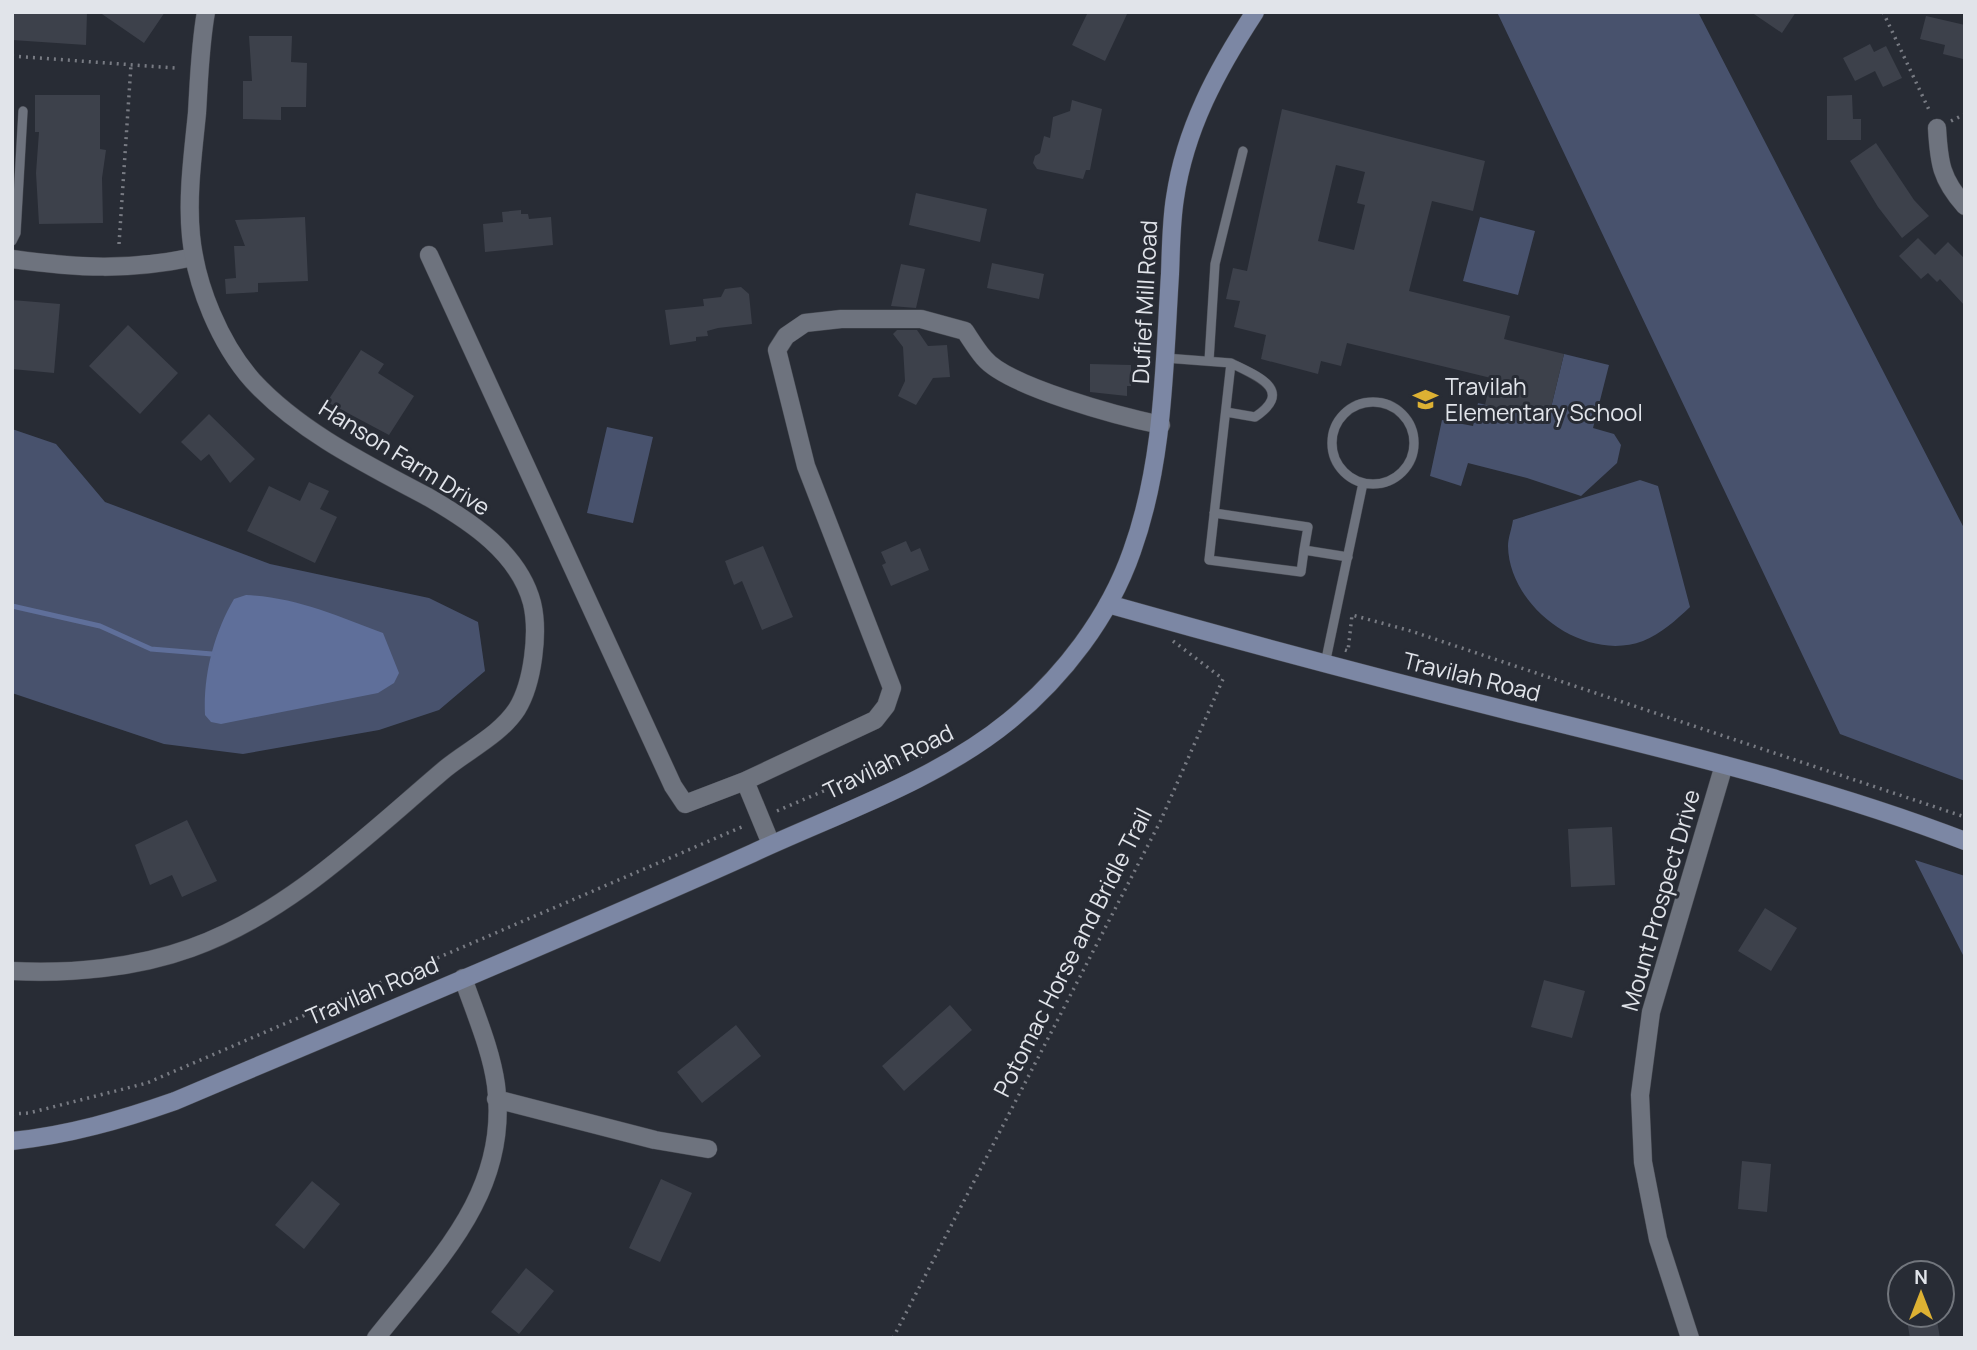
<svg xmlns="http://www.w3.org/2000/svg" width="1977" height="1350" font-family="Manrope,sans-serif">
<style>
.green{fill:#48526d}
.water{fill:#5f6f9a}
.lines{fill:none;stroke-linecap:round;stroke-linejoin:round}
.stream{stroke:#5f6f9a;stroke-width:5}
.building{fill:#3d414b;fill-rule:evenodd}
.service-casing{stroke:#474a52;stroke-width:10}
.minor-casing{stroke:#474a52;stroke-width:19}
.tertiary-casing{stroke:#474a52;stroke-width:19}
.secondary-casing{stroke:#474a52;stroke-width:19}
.path{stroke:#787b83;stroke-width:3.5;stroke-dasharray:2 5;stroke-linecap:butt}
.service{stroke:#6e737e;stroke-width:9}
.minor{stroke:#6e737e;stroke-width:18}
.tertiary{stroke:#6e737e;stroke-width:18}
.secondary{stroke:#7c87a4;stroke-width:18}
.labels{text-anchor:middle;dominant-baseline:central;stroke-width:6;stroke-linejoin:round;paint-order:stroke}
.street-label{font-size:23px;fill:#e1e4ea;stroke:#282c35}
.poi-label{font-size:23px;fill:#e1e4ea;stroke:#282c35;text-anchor:start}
</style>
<rect width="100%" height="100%" fill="#282c35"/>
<path class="green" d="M1497,12H1698L1965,530V781L1840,734Z
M1480,217L1535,231L1518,295L1463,281Z
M1564,354L1609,365L1593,428L1614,434L1621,445L1617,463L1581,496L1527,478L1468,463L1461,486L1430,476L1442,420L1473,426L1478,403L1548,420Z
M607,427L653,437L633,523L587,513Z
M12,429L56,444L105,502L270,564L429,598L478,622L485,671L439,710L379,730L243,754L164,744L12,693Z
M1640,480L1658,486L1690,607C1676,620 1661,634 1643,641C1584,663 1509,607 1508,546C1508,538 1512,528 1513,520Z
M1915,860L1965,876V959Z"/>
<path class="water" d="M246,595C295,597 338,616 383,633L399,673L394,683L378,693L221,724L211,722L205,715C203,675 214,633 234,599Z"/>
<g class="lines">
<path class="stream" d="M12,606L100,626L151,649L212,654"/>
</g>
<path class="building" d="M12,12H87L86,45L12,40Z
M99,12H165L144,43Z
M1088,12H1128L1105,61L1072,45Z
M1751,12H1796L1782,33Z
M1926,16L1965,25L1963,59L1943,54L1945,45L1920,39Z
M249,36H292L291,62L307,63L306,107H281V120L243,119V81H252Z
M1870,44L1874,52L1886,46L1902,78L1883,87L1875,71L1855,81L1843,58Z
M35,95H100V149L106,150L102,178L103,223L39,224L36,173L39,132H35Z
M1852,95L1853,119H1861V140H1827V96Z
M1072,100L1102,109L1090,170H1086L1083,179L1037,169L1033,163L1035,156L1040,153L1044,136L1050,138L1053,117L1070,111Z
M1282,109L1485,161L1473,211L1432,201L1409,291L1510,316L1504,339L1564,354L1548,420L1485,405L1491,378L1347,343L1341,366L1321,361L1318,374L1261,359L1266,335L1234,327L1240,301L1226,299L1233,268L1247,271ZM1336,165L1365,172L1357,203L1365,205L1354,250L1318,241Z
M1876,143L1914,200L1929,216L1902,238L1878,207L1850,161Z
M916,193L987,209L980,242L909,225Z
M521,210V214H528L529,219L551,217L553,245L485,252L483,224L503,222L502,212Z
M305,217L308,281L258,283V292L226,294L225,279L236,278L234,246H245L235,220Z
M1918,238L1935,255L1948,242L1965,259V306L1940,279L1937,282L1928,273L1921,279L1899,256Z
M992,263L1044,274L1039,299L987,288Z
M901,264L925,269L916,308L891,306Z
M741,287L749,294L752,324L718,328L707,331L708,336L696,337V341L670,345L665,310L704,306L703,299L721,297L725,289Z
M12,300L60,304L54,373L12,369Z
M128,325L178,373L140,414L89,366Z
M897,330H917L928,346L947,345L950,377L933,378L916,405L898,396L905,381L903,347L893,334Z
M361,350L384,364L378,373L414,396L389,435L327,402Z
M1090,364L1131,365V386H1127V396L1090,392Z
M209,414L255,459L230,483L209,454L201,461L181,442Z
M309,482L329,491L320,509L337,517L315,563L247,531L269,486L300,501Z
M906,541L911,552L920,548L929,570L891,586L882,565L886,563L881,552Z
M763,546L793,617L762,630L742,581L734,585L725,561Z
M187,820L217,881L182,897L172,875L150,885L135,845Z
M1612,827L1615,885L1571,887L1568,829Z
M1765,908L1797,928L1771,971L1738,951Z
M1544,980L1585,991L1572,1038L1531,1027Z
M950,1005L972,1030L904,1091L882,1066Z
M736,1025L761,1056L702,1103L677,1072Z
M1742,1161L1771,1164L1767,1212L1738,1209Z
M661,1179L692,1193L660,1262L629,1248Z
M312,1181L340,1204L304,1249L275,1225Z
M526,1268L554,1291L519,1334L491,1312Z
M1906,1315H1936L1940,1338H1910Z"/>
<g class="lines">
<defs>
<path id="service" d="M12,241L16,233L23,111
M1165,358L1231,363L1209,560L1301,572L1304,550L1348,557
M1209,361L1215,264L1243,151
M1332 443a41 41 0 1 1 82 0a41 41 0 1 1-82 0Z
M1226,412L1255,417C1295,390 1257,376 1231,363
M1214,513L1308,527L1304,550
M1325,664L1363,483"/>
<path id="minor" d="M1937,128C1939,163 1941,179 1965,206
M429,255L673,786L685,804L745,781L771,844
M12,259C77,268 129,271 194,257
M745,781L875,720L886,706L892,688L806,466L777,350L786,336L805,323L841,319H921L965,331C971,340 977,350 984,358C1008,387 1122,417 1161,425
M496,1099L655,1140L708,1149
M376,1338C437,1261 510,1192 496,1085C491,1049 475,1013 463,978
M1690,1338L1658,1239L1643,1162L1640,1095L1651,1012L1724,765"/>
<path id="tertiary" d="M12,971C70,974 136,968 191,948C289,913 367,835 445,769C468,750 500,735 517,709C533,683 539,632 532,603C519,553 470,521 428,497C368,465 300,432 253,381C220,344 196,286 191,236C187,196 193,154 197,113C199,80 200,45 206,12"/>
<path id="secondary" d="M1108,604C1239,641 1370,676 1502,709C1658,748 1815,783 1965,841
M12,1141C69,1135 121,1120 175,1101C368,1019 562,939 753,853C837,814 937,780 1009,721C1063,677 1109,617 1132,551C1164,462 1164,367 1170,274C1171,249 1171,223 1175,198C1185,129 1217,70 1255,12"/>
</defs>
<use href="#service" class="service-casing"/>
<use href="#minor" class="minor-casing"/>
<use href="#tertiary" class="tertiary-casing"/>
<use href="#secondary" class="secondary-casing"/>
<path class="path" d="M1883,12L1930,112
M12,56L175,68
M1951,121L1965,114
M119,244L131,65
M1345,650L1348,651L1352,615L1411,631L1965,817
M777,811L900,758L925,756
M12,1114L29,1113L147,1083L744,826
M893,1338L1160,822L1223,679L1173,641"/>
<use href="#service" class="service"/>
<use href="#minor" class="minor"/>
<use href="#tertiary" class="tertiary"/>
<use href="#secondary" class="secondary"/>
</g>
<defs>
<symbol id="school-bare" viewBox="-9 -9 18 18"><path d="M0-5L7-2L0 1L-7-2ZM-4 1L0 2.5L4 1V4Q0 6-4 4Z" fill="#ddb133" stroke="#282c35" stroke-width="2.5" paint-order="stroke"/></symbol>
</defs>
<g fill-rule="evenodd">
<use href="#school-bare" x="1408" y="382" width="35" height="35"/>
</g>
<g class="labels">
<g class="street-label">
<text transform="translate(1144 302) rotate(-87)">Dufief Mill Road</text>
<text transform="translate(405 457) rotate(32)">Hanson Farm Drive</text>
<text transform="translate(1472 676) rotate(14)">Travilah Road</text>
<text transform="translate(888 761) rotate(-26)">Travilah Road</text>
<text transform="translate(1660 900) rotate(-74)">Mount Prospect Drive</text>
<text transform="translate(1072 952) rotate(-63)">Potomac Horse and Bridle Trail</text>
<text transform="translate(372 990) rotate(-23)">Travilah Road</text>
</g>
<g class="poi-label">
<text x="1445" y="386">Travilah<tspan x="1445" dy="26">Elementary School</tspan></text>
</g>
</g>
<rect width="1977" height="1350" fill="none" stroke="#e1e4ea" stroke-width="28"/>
<g transform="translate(1921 1294)"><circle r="33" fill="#282c35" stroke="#72767d" stroke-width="2"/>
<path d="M0-5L12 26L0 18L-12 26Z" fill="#ddb133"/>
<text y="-10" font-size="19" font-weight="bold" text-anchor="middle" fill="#e1e4ea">N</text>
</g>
</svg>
